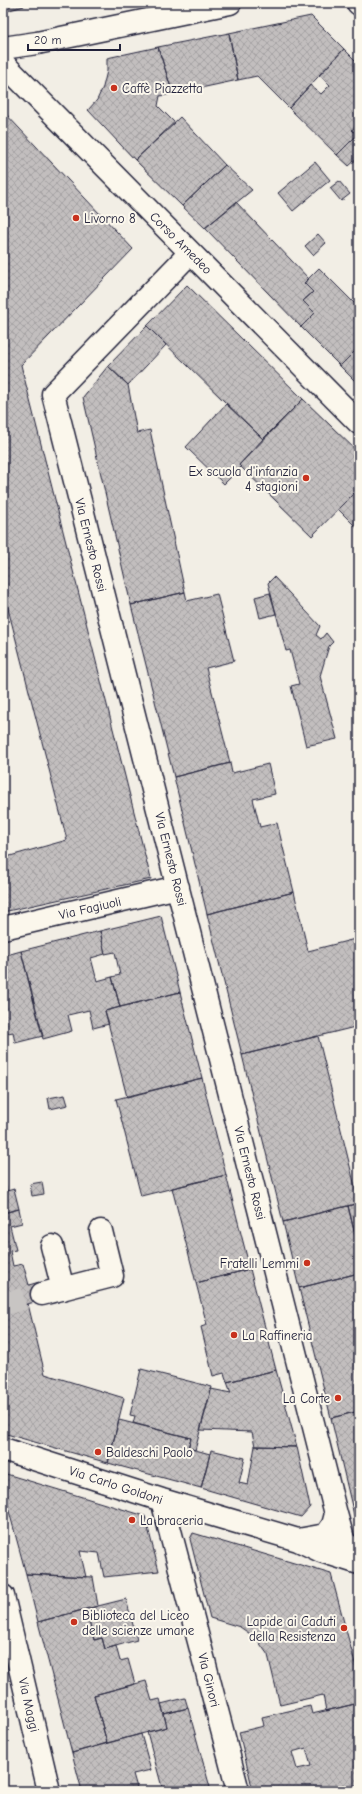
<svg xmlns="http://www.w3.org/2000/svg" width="362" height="1794" font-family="'Comic Neue',sans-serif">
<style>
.building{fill:url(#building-cross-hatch);stroke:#22223b;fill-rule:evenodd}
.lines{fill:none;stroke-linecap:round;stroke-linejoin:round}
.minor-tunnel{stroke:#c8c5c3;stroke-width:22;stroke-dasharray:22 11;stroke-linecap:butt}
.minor-casing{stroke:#22223b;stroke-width:25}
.minor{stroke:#fbf7ec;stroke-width:22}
.poi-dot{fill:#c8321e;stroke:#fbf7ec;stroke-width:1.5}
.labels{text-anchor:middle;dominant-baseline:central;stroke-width:4;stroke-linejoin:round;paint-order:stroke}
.poi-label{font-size:13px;fill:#22223b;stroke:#fbf7ec;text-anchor:start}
.street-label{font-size:13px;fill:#22223b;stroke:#fbf7ec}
</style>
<defs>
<pattern id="building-cross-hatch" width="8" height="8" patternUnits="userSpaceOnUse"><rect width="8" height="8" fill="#c2bebe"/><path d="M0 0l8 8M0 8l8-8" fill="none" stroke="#a6a3a4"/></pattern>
</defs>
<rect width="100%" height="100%" fill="#f2eee5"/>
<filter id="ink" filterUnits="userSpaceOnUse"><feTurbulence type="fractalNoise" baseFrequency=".025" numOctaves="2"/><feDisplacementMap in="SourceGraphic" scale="8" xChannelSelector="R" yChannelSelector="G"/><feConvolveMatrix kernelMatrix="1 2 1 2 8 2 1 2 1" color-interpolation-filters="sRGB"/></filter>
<g filter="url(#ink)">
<path class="building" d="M3,3H23L24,6L3,12Z
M311,16L344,49L289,108L257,76L238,80L229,33Z
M229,33L238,80L173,94L158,47Z
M158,47L173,94L160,96L158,106L175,123L135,160L88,110L97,100L103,87L107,71V58Z
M344,49L359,64V122L352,130L357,135L337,155L289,108L310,85L321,94L330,85L319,75Z
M3,111L133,249L21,365L151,879L3,912V858L67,840L3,589Z
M180,117L225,165L182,206L135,160Z
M359,133V157L349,166L337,155Z
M315,162L330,180L293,211L278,193Z
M225,165L252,190L205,228L182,206Z
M339,181L350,194L341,201L330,188Z
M236,202L309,279L304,283L313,292L303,301L315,313L301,327L205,228Z
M318,234L326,243L313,255L305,246Z
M319,268L359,308V347L340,366L301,327L315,313L303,301L313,292L304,283Z
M187,285L303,399L263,439L147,326Z
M147,326L166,345L128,385L108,366Z
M359,347V385L340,366Z
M108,366L128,385L137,433L150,430L185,592L131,605L83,397Z
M303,399L359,453V488L312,536L239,465Z
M226,404L263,439L239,465L241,467L224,484L186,447Z
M359,488V530L338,509Z
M274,577L320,626L316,635L321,639L326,633L333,642L329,646L320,676L337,739L306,746L291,686L299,684L290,650L286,651L268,583Z
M185,592L187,601L217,594L234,661L206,668L230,763L174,777L131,605Z
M270,593L276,614L260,618L255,597Z
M230,763L232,773L268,764L275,794L253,799L260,827L277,823L294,892L207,914L174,777Z
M294,892L308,951L359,938V1026L242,1055L207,914Z
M161,916L180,992L120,1007L112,977L120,975L115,952L105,954L100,931Z
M100,931L105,954L91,958L97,981L112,977L120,1007L105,1011L109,1024L93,1028L89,1010L68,1015L72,1031L43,1039L21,951Z
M21,951L43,1036L15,1043L13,1032L3,1034V956Z
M180,992L202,1078L127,1097L105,1011Z
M318,1036L359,1203L283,1222L242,1055Z
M202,1078L226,1175L141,1196L116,1099Z
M65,1095L68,1105L50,1109L48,1098Z
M226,1175L250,1269L196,1283L172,1188Z
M3,1176L7,1191L14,1189L19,1209L3,1213Z
M42,1182L44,1194L32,1196L30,1184Z
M359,1203V1251L348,1206Z
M348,1206L359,1251V1273L299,1288L283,1222Z
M19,1209L22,1223L10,1226L16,1250L10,1251L13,1266L23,1264L29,1285L39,1282L43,1300L3,1310V1213Z
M250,1269L276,1370L227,1382L224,1373L213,1376L201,1327L207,1325L196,1283Z
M359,1273V1411L331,1418L299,1288Z
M28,1304L45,1374L124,1398L108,1463L3,1433V1310Z
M141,1369L212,1387L195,1450L188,1448L191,1438L133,1423L135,1416L130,1415Z
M276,1370L297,1447L255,1446L252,1432L200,1430L211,1389L231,1393L227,1382Z
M359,1411V1536L331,1418Z
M119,1420L191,1438L188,1448L210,1454L201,1488L108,1463Z
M255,1446L297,1447L310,1507L301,1517L201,1488L211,1450L245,1458L239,1483L248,1485Z
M3,1473L145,1516L159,1571L104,1577L99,1553L80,1551L86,1577L26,1574L3,1489Z
M193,1533L331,1574L359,1678V1703L326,1711L323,1695L280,1705L268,1655L256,1638L240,1627L210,1618L190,1539Z
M26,1574L93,1577L98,1606L38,1622Z
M126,1599L137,1640L105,1649L102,1638L94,1640L86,1609Z
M86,1609L94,1640L102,1638L105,1649L116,1646L120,1661L128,1659L135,1684L94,1695L107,1743L72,1753L38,1622Z
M146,1681L152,1701L160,1699L167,1727L107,1743L94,1695Z
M185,1698L188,1708L164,1714L161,1704Z
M359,1703V1786L338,1791H253L239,1732L264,1726L262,1717L310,1706L312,1714ZM306,1748L311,1766L297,1769L292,1752Z
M188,1708L211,1791H163L147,1732L167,1727L164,1714Z
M141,1734L151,1770L133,1774L138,1791H82L72,1753Z
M359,1786V1791H338Z"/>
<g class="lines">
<path class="minor-tunnel" d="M3,1304L42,1294"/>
<defs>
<path id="minor" d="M358,3L359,4
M3,48L37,43L230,3
M3,63L359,423
M190,253L53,394L336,1514L333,1525L326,1535L298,1540
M3,928L178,887
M52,1246L63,1289
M42,1294L112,1276L101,1231
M3,1449L162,1500L298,1540L321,1551L359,1563
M162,1500L238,1791
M336,1514L344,1542L359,1553
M3,1596L49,1791"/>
</defs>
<use href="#minor" class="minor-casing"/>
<use href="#minor" class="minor"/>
</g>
</g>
<g class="poi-dot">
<circle cx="114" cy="88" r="4"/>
<circle cx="76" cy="218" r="4"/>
<circle cx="306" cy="478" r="4"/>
<circle cx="307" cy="1263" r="4"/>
<circle cx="234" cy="1335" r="4"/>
<circle cx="338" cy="1398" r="4"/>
<circle cx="98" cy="1452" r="4"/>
<circle cx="132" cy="1520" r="4"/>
<circle cx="74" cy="1622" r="4"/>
<circle cx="344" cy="1628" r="4"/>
</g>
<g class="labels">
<g class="poi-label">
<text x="122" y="88">Caffè Piazzetta</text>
<text x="84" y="218">Livorno 8</text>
<text x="298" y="471" text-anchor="end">Ex scuola d'infanzia<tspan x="298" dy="15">4 stagioni</tspan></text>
<text x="299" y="1263" text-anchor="end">Fratelli Lemmi</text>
<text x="242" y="1335">La Raffineria</text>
<text x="330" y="1398" text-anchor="end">La Corte</text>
<text x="106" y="1452">Baldeschi Paolo</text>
<text x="140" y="1520">La braceria</text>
<text x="82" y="1615">Biblioteca del Liceo<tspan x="82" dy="15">delle scienze umane</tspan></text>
<text x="336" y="1621" text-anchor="end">Lapide ai Caduti<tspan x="336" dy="15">della Resistenza</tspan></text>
</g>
<g class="street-label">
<text transform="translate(181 243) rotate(45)">Corso Amedeo</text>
<text transform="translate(91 545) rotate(76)">Via Ernesto Rossi</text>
<text transform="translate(171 859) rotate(76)">Via Ernesto Rossi</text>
<text transform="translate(90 908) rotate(-13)">Via Fagiuoli</text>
<text transform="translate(250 1173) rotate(76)">Via Ernesto Rossi</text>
<text transform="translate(116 1485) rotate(18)">Via Carlo Goldoni</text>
<text transform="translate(209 1680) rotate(76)">Via Ginori</text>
<text transform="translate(29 1705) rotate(77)">Via Maggi</text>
</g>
</g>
<rect width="362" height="1794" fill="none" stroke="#fbf7ec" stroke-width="16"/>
<rect x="8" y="8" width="346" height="1778" fill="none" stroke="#22223b" stroke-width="1.5" filter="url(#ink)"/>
<path d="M28 44v6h92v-6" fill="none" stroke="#22223b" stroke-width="2"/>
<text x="34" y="44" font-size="12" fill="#22223b" stroke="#fbf7ec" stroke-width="3" paint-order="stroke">20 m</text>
</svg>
